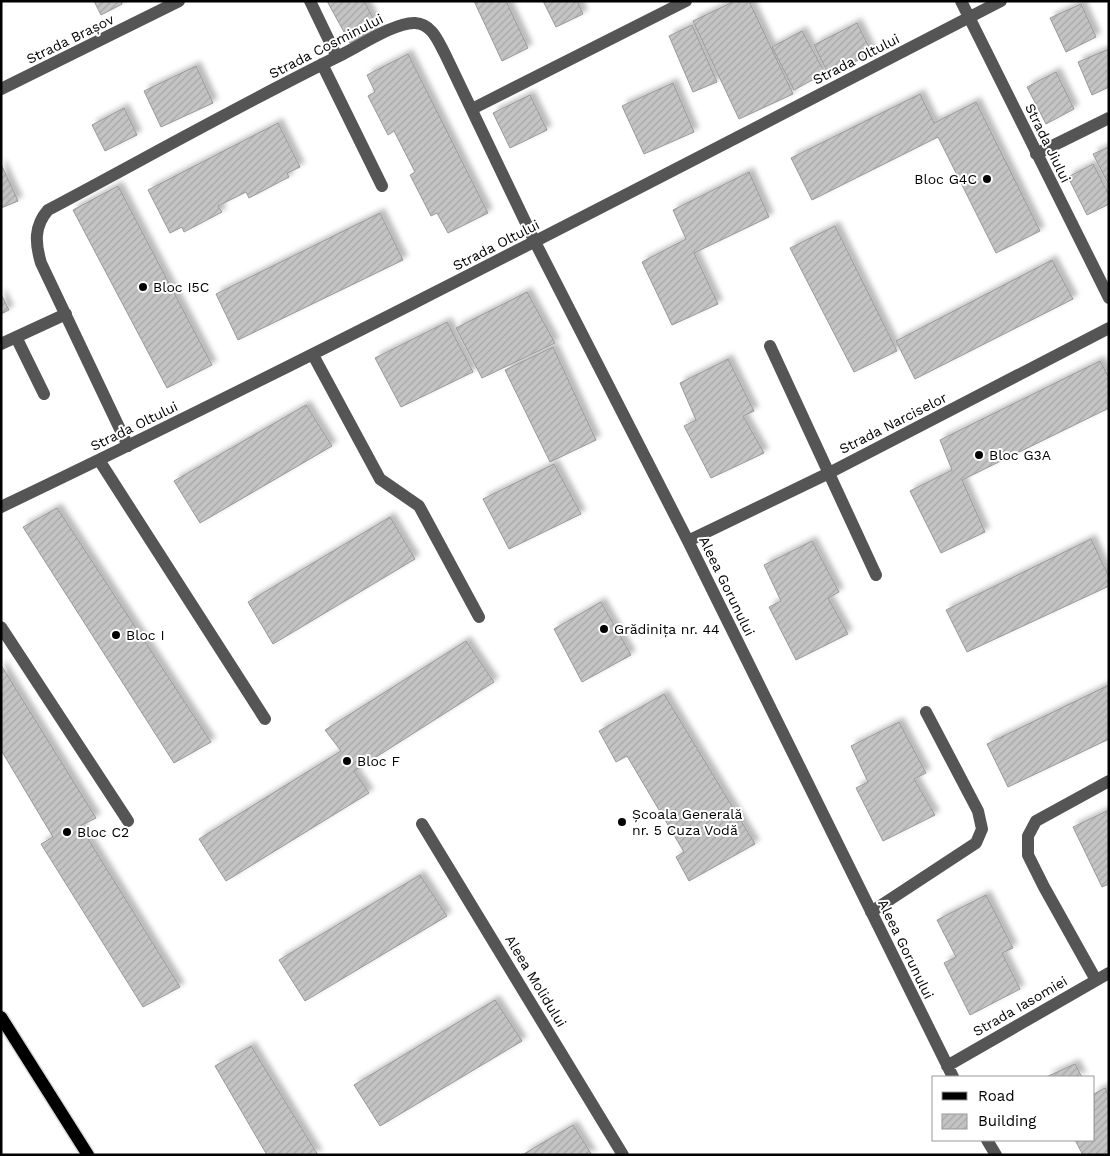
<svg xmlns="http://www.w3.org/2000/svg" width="1110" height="1156" font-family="'Work Sans',sans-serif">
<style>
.building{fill:url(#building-hatch);stroke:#999;filter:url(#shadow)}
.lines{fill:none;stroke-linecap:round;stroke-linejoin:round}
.major-casing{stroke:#dbdbdb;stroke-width:15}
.minor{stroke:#555;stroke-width:12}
.major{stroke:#000;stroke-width:12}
.poi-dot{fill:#000;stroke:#fff;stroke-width:2}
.labels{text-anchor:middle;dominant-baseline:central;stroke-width:4;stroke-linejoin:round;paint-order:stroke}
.street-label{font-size:14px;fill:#000;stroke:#fff}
.poi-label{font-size:14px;fill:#000;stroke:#fff;text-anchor:start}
</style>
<defs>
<pattern id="building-hatch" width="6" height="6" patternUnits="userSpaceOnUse" patternTransform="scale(1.25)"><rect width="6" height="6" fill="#c4c4c4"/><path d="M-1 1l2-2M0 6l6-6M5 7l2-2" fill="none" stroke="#a7a7a7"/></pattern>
<filter id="shadow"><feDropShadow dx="4.5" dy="-4.5" stdDeviation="2.5" flood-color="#0004"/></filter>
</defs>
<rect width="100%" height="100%" fill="#fff"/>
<path class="building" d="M94,1H121L122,4L101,15Z
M327,1H364L378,28L350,43Z
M474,1H506L528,48L502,61Z
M543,1H577L583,14L556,27Z
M735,1H749L793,94L739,119L693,21Z
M1081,4L1096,37L1066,52L1050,18Z
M857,23L872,53L829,75L814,45Z
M692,25L717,82L693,92L669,36Z
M802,31L825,73L794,90L772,47Z
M1109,49V87L1092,95L1078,62Z
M408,54L488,213L448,233L437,213L431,216L410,175L415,172L394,131L388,135L368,96L375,92L367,75Z
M196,66L213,103L161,127L144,91Z
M1056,72L1074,109L1046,124L1027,87Z
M673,83L694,132L644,154L622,106Z
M920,94L934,123L976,102L1040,231L996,253L938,137L812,200L791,158Z
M530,95L547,130L510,148L493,113Z
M124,108L137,135L105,151L92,125Z
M278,123L300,167L287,173L289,177L249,198L246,192L218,206L222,212L184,232L182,227L170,233L148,190Z
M1109,147V185L1093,154Z
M1,164L18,201L1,208Z
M1093,164L1109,195V204L1087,215L1068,177Z
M749,172L769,217L694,253L718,304L672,325L642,262L686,239L673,210Z
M118,186L212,365L167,388L73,210Z
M380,213L403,260L238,340L216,294Z
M835,226L897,351L854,372L790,248Z
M1052,260L1073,299L915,379L896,341Z
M527,292L555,343L482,378L456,328Z
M1,294L9,310L1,314Z
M447,322L473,372L401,407L375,358Z
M553,347L596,440L550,462L505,370Z
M728,359L754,411L743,416L764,453L711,478L684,426L696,420L680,383Z
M1100,361L1109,378V408L962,480L985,532L941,553L910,491L952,470L940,440Z
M306,405L332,446L200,523L174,481Z
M554,464L581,514L509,549L483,499Z
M57,508L211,742L174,763L23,527Z
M390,517L415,559L273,644L248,602Z
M1091,539L1109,577V586L967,652L946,610Z
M812,541L839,592L828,598L848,634L796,660L769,607L781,601L764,565Z
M601,602L631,655L582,682L554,629Z
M466,641L494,682L354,771L369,793L226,881L199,839L341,751L325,730Z
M1,665L96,818L80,826L180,987L143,1007L41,844L53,837L1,750Z
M1109,685V739L1008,787L987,744Z
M664,694L755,844L689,881L676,857L684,852L627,756L616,762L599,731Z
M899,722L926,773L914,779L935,815L883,841L856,788L868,782L851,746Z
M1109,810V884L1102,887L1073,827Z
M420,875L447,916L305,1001L279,960Z
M986,895L1013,948L1002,953L1020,989L970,1015L944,963L956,957L937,920Z
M495,1000L522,1041L380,1126L354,1085Z
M251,1046L318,1155H267L215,1066Z
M1075,1064L1082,1077H1046Z
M1105,1088L1109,1097V1155H1083L1075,1140H1094V1094Z
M573,1125L592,1155H522Z"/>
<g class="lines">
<defs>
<path id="major" d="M1,1017L88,1155"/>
</defs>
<use href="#major" class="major-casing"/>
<path class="minor" d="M310,1L337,57
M961,1L1109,298
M322,64L382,186
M1,89L179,1
M472,109L686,1
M1036,154L1109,118
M16,337L44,394
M1,344L66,314
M770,346L876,575
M313,355L380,479L419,506L479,617
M128,446L41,263C35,243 34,226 48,210C146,158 243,103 343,54C361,45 396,22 415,23C432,24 438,41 445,54L535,242L688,541L953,1077
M99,460L265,719
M1,507C338,346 669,172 1001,1
M688,541L829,473L1109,328
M1,627L128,821
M422,824L623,1155
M871,912L976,843L982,829L978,811L926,712
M1096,980L1044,887L1028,855V836L1036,821L1109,781
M947,1066L1109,973
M987,1140L996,1155"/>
<use href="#major" class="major"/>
</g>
<g class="poi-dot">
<circle cx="987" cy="179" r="5"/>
<circle cx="143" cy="287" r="5"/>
<circle cx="979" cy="455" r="5"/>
<circle cx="604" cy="629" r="5"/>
<circle cx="116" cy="635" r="5"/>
<circle cx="347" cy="761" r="5"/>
<circle cx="622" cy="822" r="5"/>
<circle cx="67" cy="832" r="5"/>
</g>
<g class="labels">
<g class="street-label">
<text transform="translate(70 39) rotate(-26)">Strada Brașov</text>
<text transform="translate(326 46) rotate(-27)">Strada Cosminului</text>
<text transform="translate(856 59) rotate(-27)">Strada Oltului</text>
<text transform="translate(1048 143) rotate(64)">Strada Jiului</text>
<text transform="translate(496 245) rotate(-27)">Strada Oltului</text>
<text transform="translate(893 423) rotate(-27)">Strada Narciselor</text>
<text transform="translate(134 426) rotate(-26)">Strada Oltului</text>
<text transform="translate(727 586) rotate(64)">Aleea Gorunului</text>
<text transform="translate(906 949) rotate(64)">Aleea Gorunului</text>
<text transform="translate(536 981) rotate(59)">Aleea Molidului</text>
<text transform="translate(1020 1006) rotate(-30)">Strada Iasomiei</text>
</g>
<g class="poi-label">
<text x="977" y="179" text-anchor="end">Bloc G4C</text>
<text x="153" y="287">Bloc I5C</text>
<text x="989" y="455">Bloc G3A</text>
<text x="614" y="629">Grădinița nr. 44</text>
<text x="126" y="635">Bloc I</text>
<text x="357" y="761">Bloc F</text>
<text x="632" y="814">Școala Generală<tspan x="632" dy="16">nr. 5 Cuza Vodă</tspan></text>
<text x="77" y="832">Bloc C2</text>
</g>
</g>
<rect width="1110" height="1156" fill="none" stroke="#000000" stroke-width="5"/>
<rect x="932" y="1076" width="162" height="65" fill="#ffffff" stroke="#999999"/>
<rect x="942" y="1092" width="25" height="8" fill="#000000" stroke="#999999"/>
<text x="978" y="1101" font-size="15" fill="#000000">Road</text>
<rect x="942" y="1114" width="25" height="15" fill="url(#building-hatch)" stroke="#999999"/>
<text x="978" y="1126" font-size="15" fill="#000000">Building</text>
</svg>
